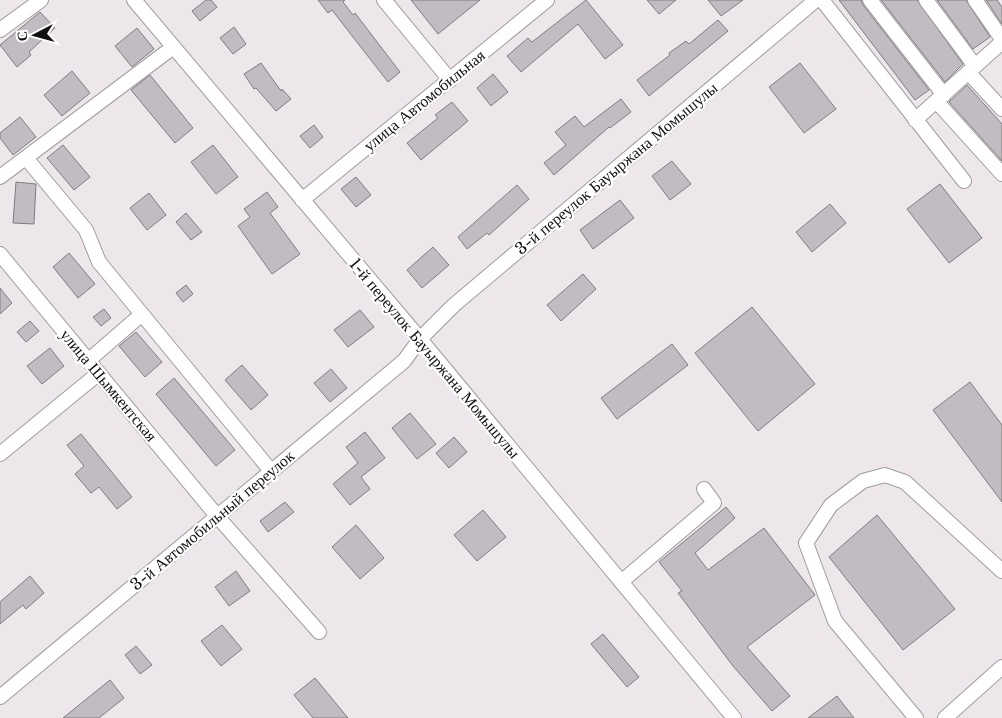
<svg xmlns="http://www.w3.org/2000/svg" width="1002" height="718" font-family="'Libre Baskerville',serif">
<style>
.building{fill:#c1bcc1;stroke:#827c81}
.lines{fill:none;stroke-linecap:round;stroke-linejoin:round}
.minor-casing{stroke:#a19ba0;stroke-width:16}
.minor{stroke:#fff;stroke-width:14}
.labels{text-anchor:middle;dominant-baseline:central;stroke-width:4.5;stroke-linejoin:round;paint-order:stroke}
.street-label{font-size:16px;fill:#121012;stroke:#fff}
</style>
<rect width="100%" height="100%" fill="#ede7ec"/>
<path class="building" d="M206,0H211L217,7L200,21L192,11Z
M318,0H345L343,2L353,15L355,13L400,72L388,82L332,10L328,13Z
M411,0H480L438,34Z
M586,0L623,45L605,59L578,24L521,72L507,56L528,38L532,42Z
M647,0H676L659,14Z
M708,0H743L721,16Z
M839,0H861L863,5L929,90L915,100Z
M881,0H917L963,64L945,82Z
M937,0H966L990,37L973,49Z
M986,0H997L1002,7V24Z
M40,12L55,28L29,52L31,55L17,67L0,45Z
M718,20L728,31L649,96L637,80L670,55L669,53L686,41L689,44Z
M234,27L246,44L233,54L220,38Z
M137,28L154,49L132,67L115,46Z
M261,63L281,91L282,89L291,99L276,111L256,88L254,89L244,74Z
M800,63L836,109L804,133L769,87Z
M72,71L90,93L62,116L44,95Z
M493,74L508,92L491,106L477,88Z
M150,75L193,128L175,143L131,90Z
M967,85L1002,124V161L949,102Z
M621,99L631,112L610,128L609,127L554,175L544,163L566,145L555,132L575,116L584,127Z
M452,102L468,121L421,160L407,143L438,118L435,115Z
M20,117L36,137L13,155L0,138V133Z
M314,125L323,137L310,148L300,136Z
M63,145L90,177L74,190L47,158Z
M213,145L238,177L216,194L191,162Z
M672,161L691,184L670,200L652,176Z
M356,177L371,195L356,207L341,189Z
M16,182L36,184L34,224L13,223Z
M940,184L982,238L949,263L907,209Z
M517,185L529,199L489,235L487,233L467,249L458,237Z
M267,192L278,207L270,213L300,254L272,274L238,226L250,217L244,209Z
M149,193L166,215L147,230L130,208Z
M620,200L634,218L593,249L580,230Z
M830,204L846,223L812,252L796,232Z
M186,213L202,232L191,240L176,222Z
M433,247L449,265L422,288L407,270Z
M69,253L95,284L78,298L53,267Z
M583,274L596,289L561,321L547,305Z
M186,285L193,294L183,302L176,293Z
M0,288L12,303L0,314Z
M752,307L815,384L758,431L695,353Z
M104,309L111,318L101,326L93,317Z
M360,310L374,327L348,347L334,330Z
M30,321L39,331L26,342L17,332Z
M136,332L162,362L145,377L119,346Z
M672,344L688,365L617,419L601,398Z
M50,348L64,366L42,384L27,366Z
M242,365L268,395L251,410L225,380Z
M331,369L347,388L330,402L314,383Z
M174,378L235,450L216,466L156,394Z
M970,382L1002,425V502L933,410Z
M410,413L436,444L417,459L392,428Z
M365,432L385,458L361,477L370,489L350,505L333,484L358,463L346,447Z
M81,434L132,497L117,509L99,487L91,493L75,474L84,466L67,445Z
M454,437L467,452L449,468L436,453Z
M285,502L294,512L268,532L260,521Z
M726,507L735,518L695,553L708,570L764,528L815,595L747,647L790,696L772,711L733,666L678,593L682,591L659,562Z
M483,510L506,537L477,561L454,535Z
M877,515L955,609L903,650L829,557Z
M356,525L384,558L360,579L332,547Z
M236,571L250,591L229,606L215,587Z
M30,576L44,593L26,609L23,605L0,624V602Z
M222,625L242,649L221,666L201,641Z
M603,634L639,677L627,687L591,644Z
M136,646L152,665L140,674L125,655Z
M315,678L348,718H313L294,695Z
M110,680L124,698L99,718H63Z
M837,696L854,718H808Z"/>
<g class="lines">
<defs>
<path id="minor" d="M134,0L420,339L734,718
M384,0L450,80
M822,0L964,181
M870,0L944,95
M926,0L975,66
M975,0L1002,39
M0,30L41,0
M968,72L1002,109
M937,102L1002,174
M915,120L1002,42
M26,158L86,230L99,262L271,471
M0,177L172,48
M302,200L547,0
M0,254L217,516L319,632
M89,360L142,314
M0,454L99,373
M621,582L714,503L704,489
M0,697L404,361L420,339L454,305L816,0
M916,718L835,621L806,543L831,505L863,481L885,475L905,482L1002,571
M945,718L1002,667"/>
</defs>
<use href="#minor" class="minor-casing"/>
<use href="#minor" class="minor"/>
</g>
<g class="labels">
<g class="street-label">
<text transform="translate(424 100) rotate(-39)">улица Автомобильная</text>
<text transform="translate(616 168) rotate(-40)">3-й переулок Бауыржана Момышулы</text>
<text transform="translate(435 358) rotate(50)">1-й переулок Бауыржана Момышулы</text>
<text transform="translate(109 385) rotate(50)">улица Шымкентская</text>
<text transform="translate(212 520) rotate(-40)">3-й Автомобильный переулок</text>
</g>
</g>
<g transform="translate(35 35) rotate(264)" stroke="#ffffff" stroke-width="4" paint-order="stroke">
<path d="M0-4L9 19L0 12L-9 19Z" fill="#121012"/>
<text y="-8" font-size="14" font-weight="bold" text-anchor="middle" fill="#121012">С</text>
</g>
</svg>
